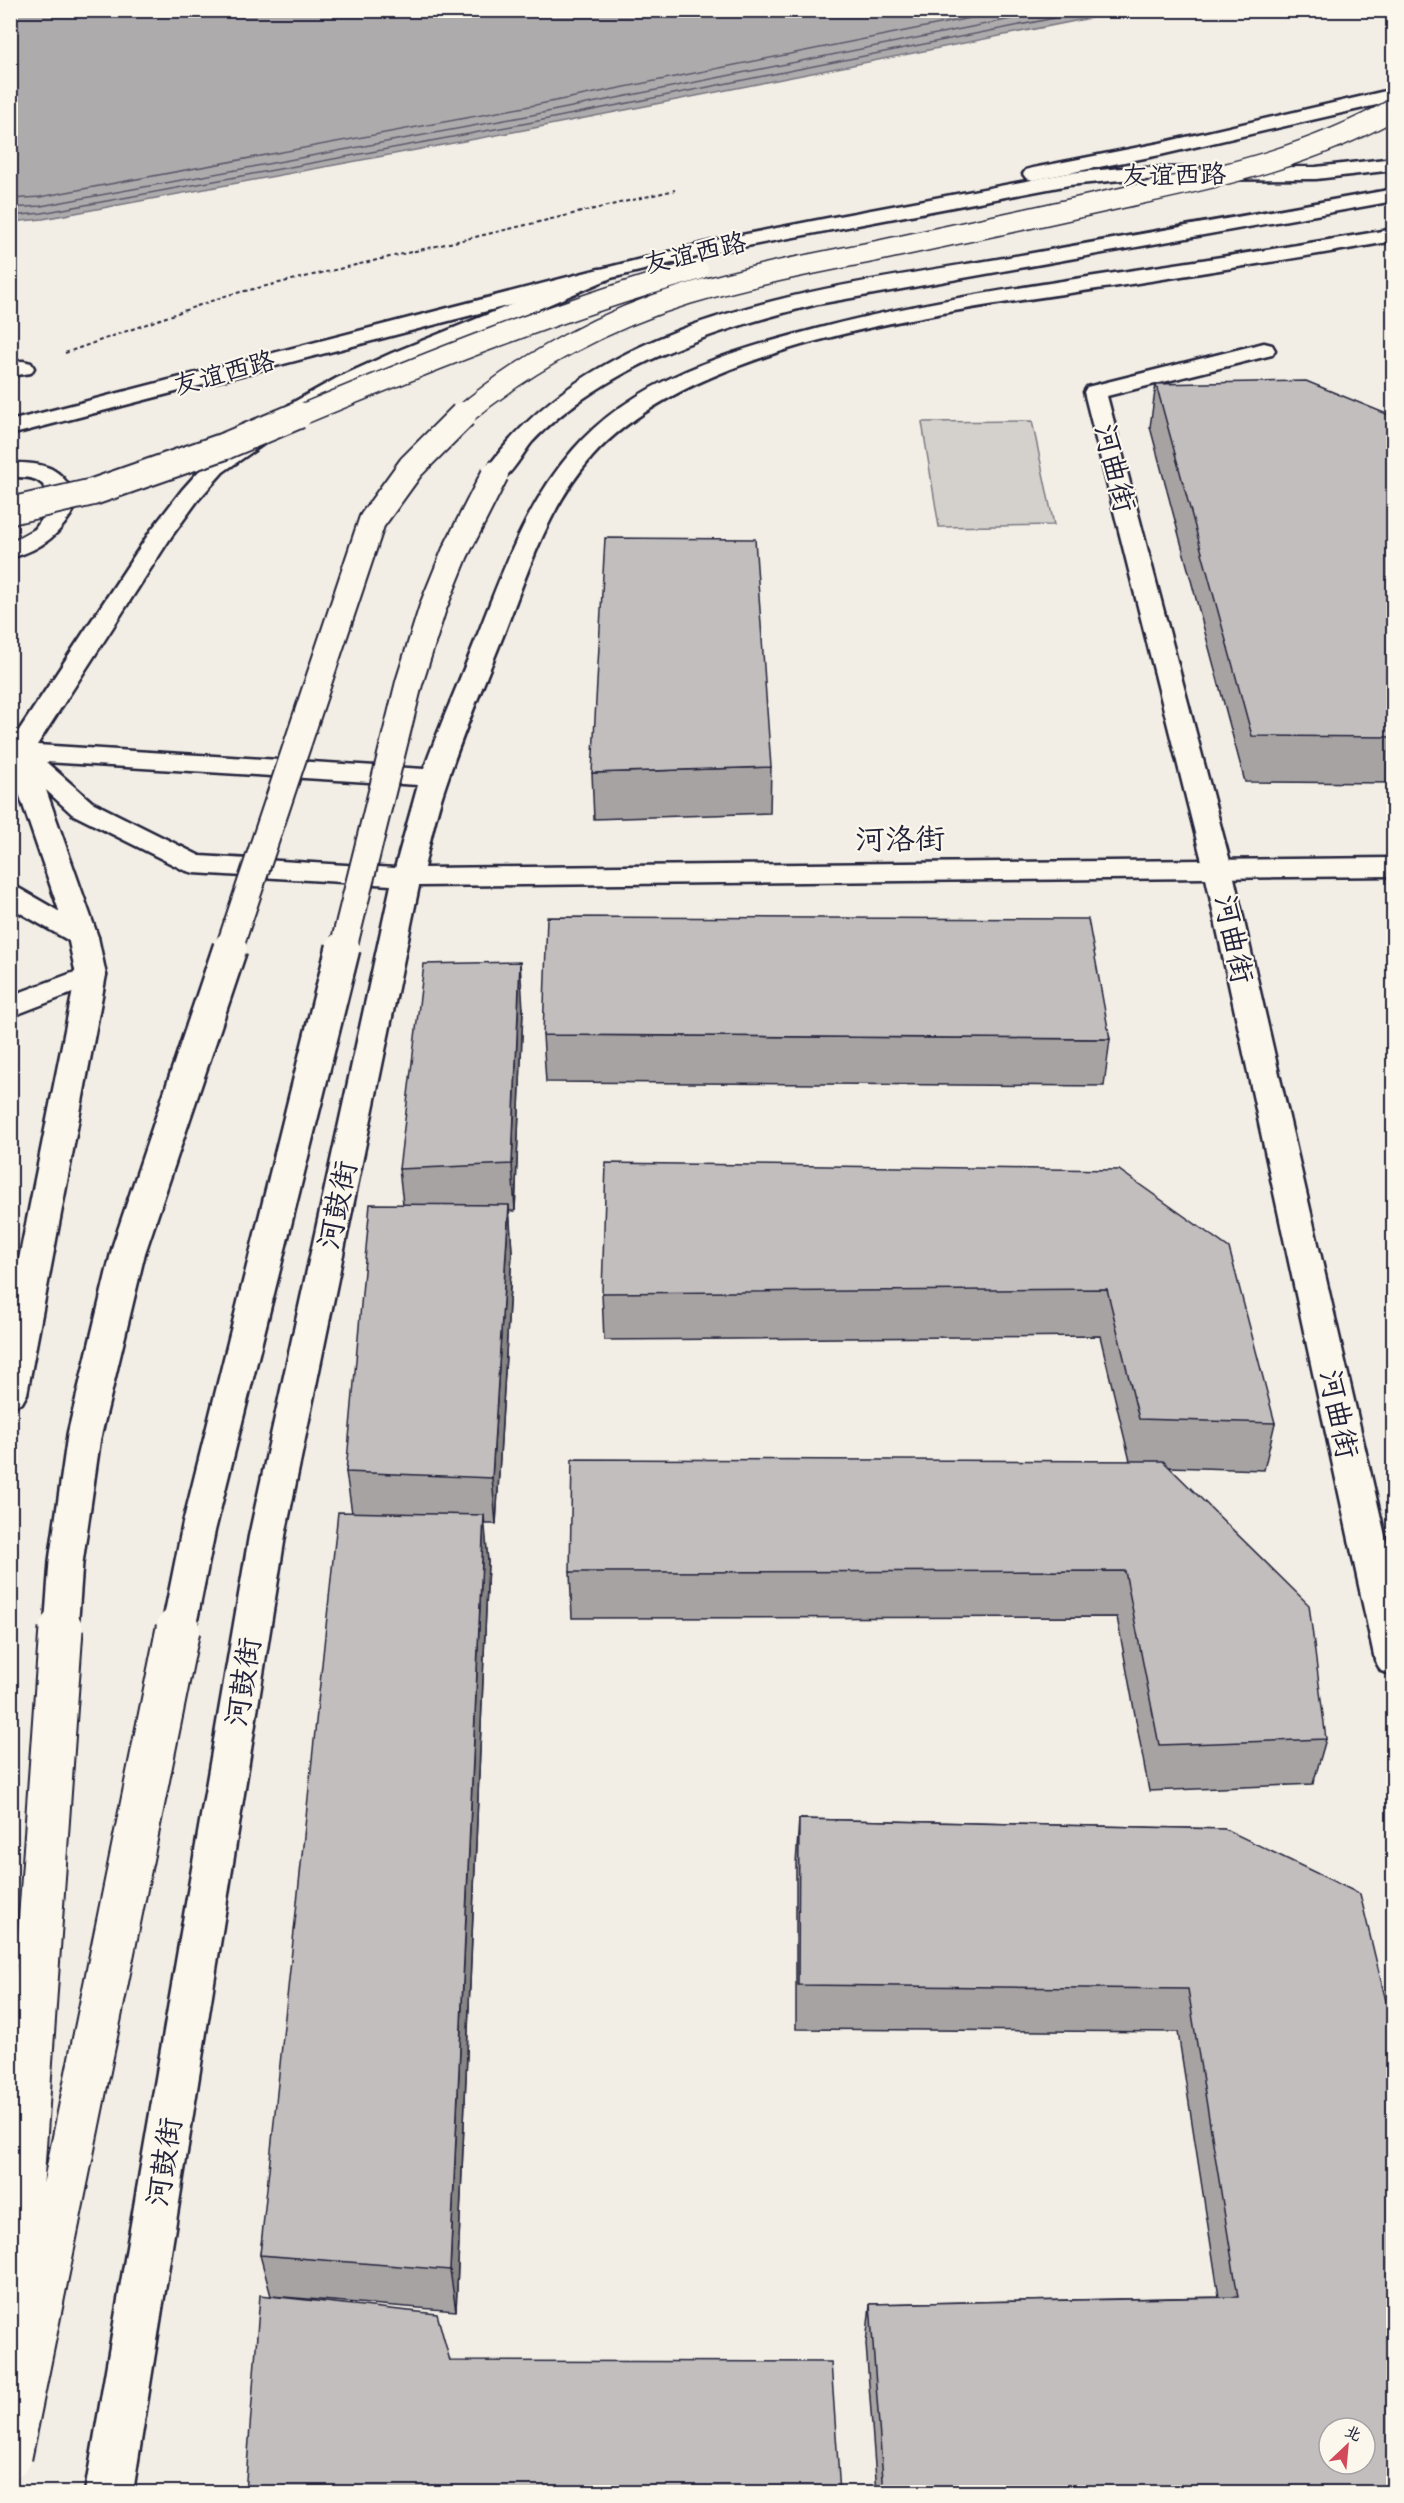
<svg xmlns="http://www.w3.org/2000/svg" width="1404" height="2503" font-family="Caveat,'LXGW WenKai TC',sans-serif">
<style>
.green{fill:#d4d1cc;stroke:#7b7a84;stroke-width:1.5}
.water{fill:#aeabad;stroke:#76747f;stroke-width:1.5}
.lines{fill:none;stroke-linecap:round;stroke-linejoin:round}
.shore{stroke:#5a5969;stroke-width:1.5}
.service-casing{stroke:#22223b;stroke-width:5}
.pedestrian-casing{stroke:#22223b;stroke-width:5}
.minor-casing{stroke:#22223b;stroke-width:5}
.tertiary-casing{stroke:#22223b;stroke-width:5}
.primary-casing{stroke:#22223b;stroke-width:5}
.trunk-casing{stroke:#22223b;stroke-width:5}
.path{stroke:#22223b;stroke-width:2;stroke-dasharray:4 3;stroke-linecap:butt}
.service{fill:#fbf7ec;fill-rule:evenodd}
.pedestrian{fill:#fbf7ec;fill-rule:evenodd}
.minor{fill:#fbf7ec;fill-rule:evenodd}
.tertiary{fill:#fbf7ec;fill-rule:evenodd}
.primary{fill:#fbf7ec;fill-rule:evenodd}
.trunk{fill:#fbf7ec;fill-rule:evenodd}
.primary-bridge-casing{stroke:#22223b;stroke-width:30;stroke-linecap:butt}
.trunk-bridge-far3-casing{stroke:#22223b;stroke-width:23;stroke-linecap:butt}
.trunk-bridge-far2-casing{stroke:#22223b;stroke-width:30;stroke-linecap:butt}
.trunk-bridge-far1-casing{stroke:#22223b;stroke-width:38;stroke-linecap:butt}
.trunk-bridge-casing{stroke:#22223b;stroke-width:47;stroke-linecap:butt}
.primary-bridge{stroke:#fbf7ec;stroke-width:26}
.trunk-bridge-far3{stroke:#fbf7ec;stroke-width:20}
.trunk-bridge-far2{stroke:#fbf7ec;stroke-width:26}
.trunk-bridge-far1{stroke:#fbf7ec;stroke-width:33}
.trunk-bridge{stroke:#fbf7ec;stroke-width:43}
.wall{fill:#a7a3a3;stroke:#22223b;stroke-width:1.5}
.shaded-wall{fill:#888585;stroke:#22223b;stroke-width:1.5}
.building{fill:#c2bebe;stroke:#22223b;stroke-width:1.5;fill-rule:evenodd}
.labels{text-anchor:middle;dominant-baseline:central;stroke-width:4.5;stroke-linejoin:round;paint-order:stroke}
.far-street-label{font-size:26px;fill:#22223b;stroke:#fbf7ec}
.street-label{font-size:30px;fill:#22223b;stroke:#fbf7ec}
</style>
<rect width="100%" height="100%" fill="#f2eee5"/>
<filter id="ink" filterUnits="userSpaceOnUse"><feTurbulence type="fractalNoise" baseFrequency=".0167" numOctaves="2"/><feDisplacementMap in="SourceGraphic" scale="12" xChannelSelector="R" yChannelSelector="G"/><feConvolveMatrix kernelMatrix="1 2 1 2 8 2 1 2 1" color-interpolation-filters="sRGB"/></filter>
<g filter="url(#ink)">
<path class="green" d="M1032,421L1054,525L939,527L922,422Z"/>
<path class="water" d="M11,10H1126V11L529,129L43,219L11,222Z"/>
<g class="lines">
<path class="shore" d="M10,199L40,197L525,107L1010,10
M10,208L41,206L527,116L1056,10
M10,216L42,213L528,123L1095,10"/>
<defs>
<path id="service" d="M23,361L31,363L34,368L31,373L10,376V362Z
M10,886L20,889L93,931L98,937L93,943L83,946L73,943L10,907Z"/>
<path id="pedestrian" d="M1394,89V101L1160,155L1033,180L1026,178L1023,174L1026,170L1033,168L1160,143Z"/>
<path id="minor" d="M91,966L101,968L106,975L101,982L10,1017V996Z"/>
<path id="tertiary" d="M1264,343L1272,345L1275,350L1272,355L1107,396L1232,869L1394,1575V1675L1381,1671L1375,1660L1204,869L1084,392L1087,387Z"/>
<path id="primary" d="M599,269L607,270L610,275L607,280L10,435V421Z
M10,463C47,462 65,468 77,504C62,533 42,550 10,558V543L35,529L53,504C44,478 36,477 10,477Z"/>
<path id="trunk" d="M1394,158V170L1316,179L1121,180L1069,185L721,251L611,278L353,388L308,413L223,472L198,500L171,537L37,745L424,769C440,725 459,682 476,639C502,573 526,504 573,450C634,379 729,352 816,329C918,302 1023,287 1128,271C1217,258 1305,244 1394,229V241C1304,257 1215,271 1125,285C971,308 699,337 592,457C548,507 527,574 503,636C483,686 462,735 445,787C436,813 430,841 424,868L1394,858V876L419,886L285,1536L133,2492H85L249,1536L391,885L194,873L184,870L72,814L46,790L98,937L106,975L27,1394L22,1403L10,1407V1304L76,975L68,937L10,767V744L152,529L182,490L207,462L292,403L337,378L392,353L597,270L721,239L828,218L1069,173L1121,168L1316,167ZM46,762L418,785L395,868L200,856L92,802Z
M1394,189V201L818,304C734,325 652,350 581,400C564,412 547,426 532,442C523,453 515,469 504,478C499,482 493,480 487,479L483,474C600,305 842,287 1027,254C1149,233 1271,211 1394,189Z"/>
</defs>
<use href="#service" class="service-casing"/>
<use href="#pedestrian" class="pedestrian-casing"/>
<use href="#minor" class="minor-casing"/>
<use href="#tertiary" class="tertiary-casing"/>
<use href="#primary" class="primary-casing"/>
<use href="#trunk" class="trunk-casing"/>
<path class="path" d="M65,353L228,295L675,190"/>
<use href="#service" class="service"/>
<use href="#pedestrian" class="pedestrian"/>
<use href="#minor" class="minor"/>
<use href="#tertiary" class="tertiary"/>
<use href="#primary" class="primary"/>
<use href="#trunk" class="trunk"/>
<defs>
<path id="primary-bridge" d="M10,511L93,492L225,446"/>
<path id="trunk-bridge-far3" d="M296,417C428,362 560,309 698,270
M461,417C526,362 606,319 688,294C751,275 817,263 882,250C966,232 1051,214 1135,195C1225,176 1313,155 1394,109"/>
<path id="trunk-bridge-far2" d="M225,446L299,415
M229,949L372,521L411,467L463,415
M343,949L409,683L433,607L455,553L495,474"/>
<path id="trunk-bridge-far1" d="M61,1631L66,1562L84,1436L129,1249L230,948
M178,1631L199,1527L343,948"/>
<path id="trunk-bridge" d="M10,2352L61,1629
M10,2456L178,1629"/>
</defs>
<use href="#primary-bridge" class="primary-bridge-casing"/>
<use href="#trunk-bridge-far3" class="trunk-bridge-far3-casing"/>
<use href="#trunk-bridge-far2" class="trunk-bridge-far2-casing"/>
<use href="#trunk-bridge-far1" class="trunk-bridge-far1-casing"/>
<use href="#trunk-bridge" class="trunk-bridge-casing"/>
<use href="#primary-bridge" class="primary-bridge"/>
<use href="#trunk-bridge-far3" class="trunk-bridge-far3"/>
<use href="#trunk-bridge-far2" class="trunk-bridge-far2"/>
<use href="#trunk-bridge-far1" class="trunk-bridge-far1"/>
<use href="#trunk-bridge" class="trunk-bridge"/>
</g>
<path class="wall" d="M1156,384L1394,417V783L1245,782L1150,427Z
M771,767L770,813L594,819L592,773Z
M523,1009L515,1211H509L512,1252L496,1524H484L488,1562L456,2311L271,2296L260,2255L352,1513L346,1472L403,1204L399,1169Z
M543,1035L1110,1039L1104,1086L546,1082Z
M1119,1170L1275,1423L1264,1470L1169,1467L1326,1739L1313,1784L1149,1791L1117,1617L572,1618L570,1572L1130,1461L1100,1336L604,1340L602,1293Z
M1394,1339V1377L1389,1357Z
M799,1819L1225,1829L1394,2493H877L866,2344L870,2304L1219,2297L1178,2032L796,2029V1864Z"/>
<path class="shaded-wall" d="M520,962L523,1009L515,1211L512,1164Z
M509,1205L512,1252L496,1524L492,1478Z
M484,1515L488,1562L456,2311L450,2270Z"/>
<path class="building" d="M1306,381L1394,417V737L1252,736L1156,384Z
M605,538L755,539L771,767L592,773Z
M547,917L1088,919L1110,1039L543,1035Z
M520,962L512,1164L399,1169L424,964Z
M606,1163L1119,1170L1229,1248L1275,1423L1139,1419L1107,1289L602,1293Z
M370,1204L509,1205L492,1478L346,1472Z
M572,1459L1163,1461L1309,1605L1326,1739L1159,1745L1125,1571L570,1572Z
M338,1512L484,1515L450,2270L260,2255Z
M799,1819L1225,1829L1360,1894L1394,2034V2493H884L870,2304L1238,2297L1188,1989L798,1985ZM1329,2428H1365V2464H1329Z
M260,2295L437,2314L450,2361L831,2362L840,2493H245Z"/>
</g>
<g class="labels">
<g class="far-street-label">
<text transform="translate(1174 175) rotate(-1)">友谊西路</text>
<text transform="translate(695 253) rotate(-13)">友谊西路</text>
<text transform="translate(224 373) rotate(-15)">友谊西路</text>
</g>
<g class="street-label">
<text transform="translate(1115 468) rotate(76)">河曲街</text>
<text transform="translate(900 839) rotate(-1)">河洛街</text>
<text transform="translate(1234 939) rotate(78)">河曲街</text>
<text transform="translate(337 1205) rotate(-78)">河鼓街</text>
<text transform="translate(1339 1414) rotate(78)">河曲街</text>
<text transform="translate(243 1682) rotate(-81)">河鼓街</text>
<text transform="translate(164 2162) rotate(-81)">河鼓街</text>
</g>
</g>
<rect width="1404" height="2503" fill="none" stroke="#fbf7ec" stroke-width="36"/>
<rect x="18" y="18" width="1368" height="2467" fill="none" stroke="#22223b" stroke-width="2" filter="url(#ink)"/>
<g transform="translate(1347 2446) rotate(26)"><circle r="28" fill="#fbf7ec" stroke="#a4a2a5" stroke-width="1.5"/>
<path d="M0-4.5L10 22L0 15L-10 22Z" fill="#d1495b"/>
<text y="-9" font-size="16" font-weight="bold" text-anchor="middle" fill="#22223b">北</text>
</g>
</svg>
